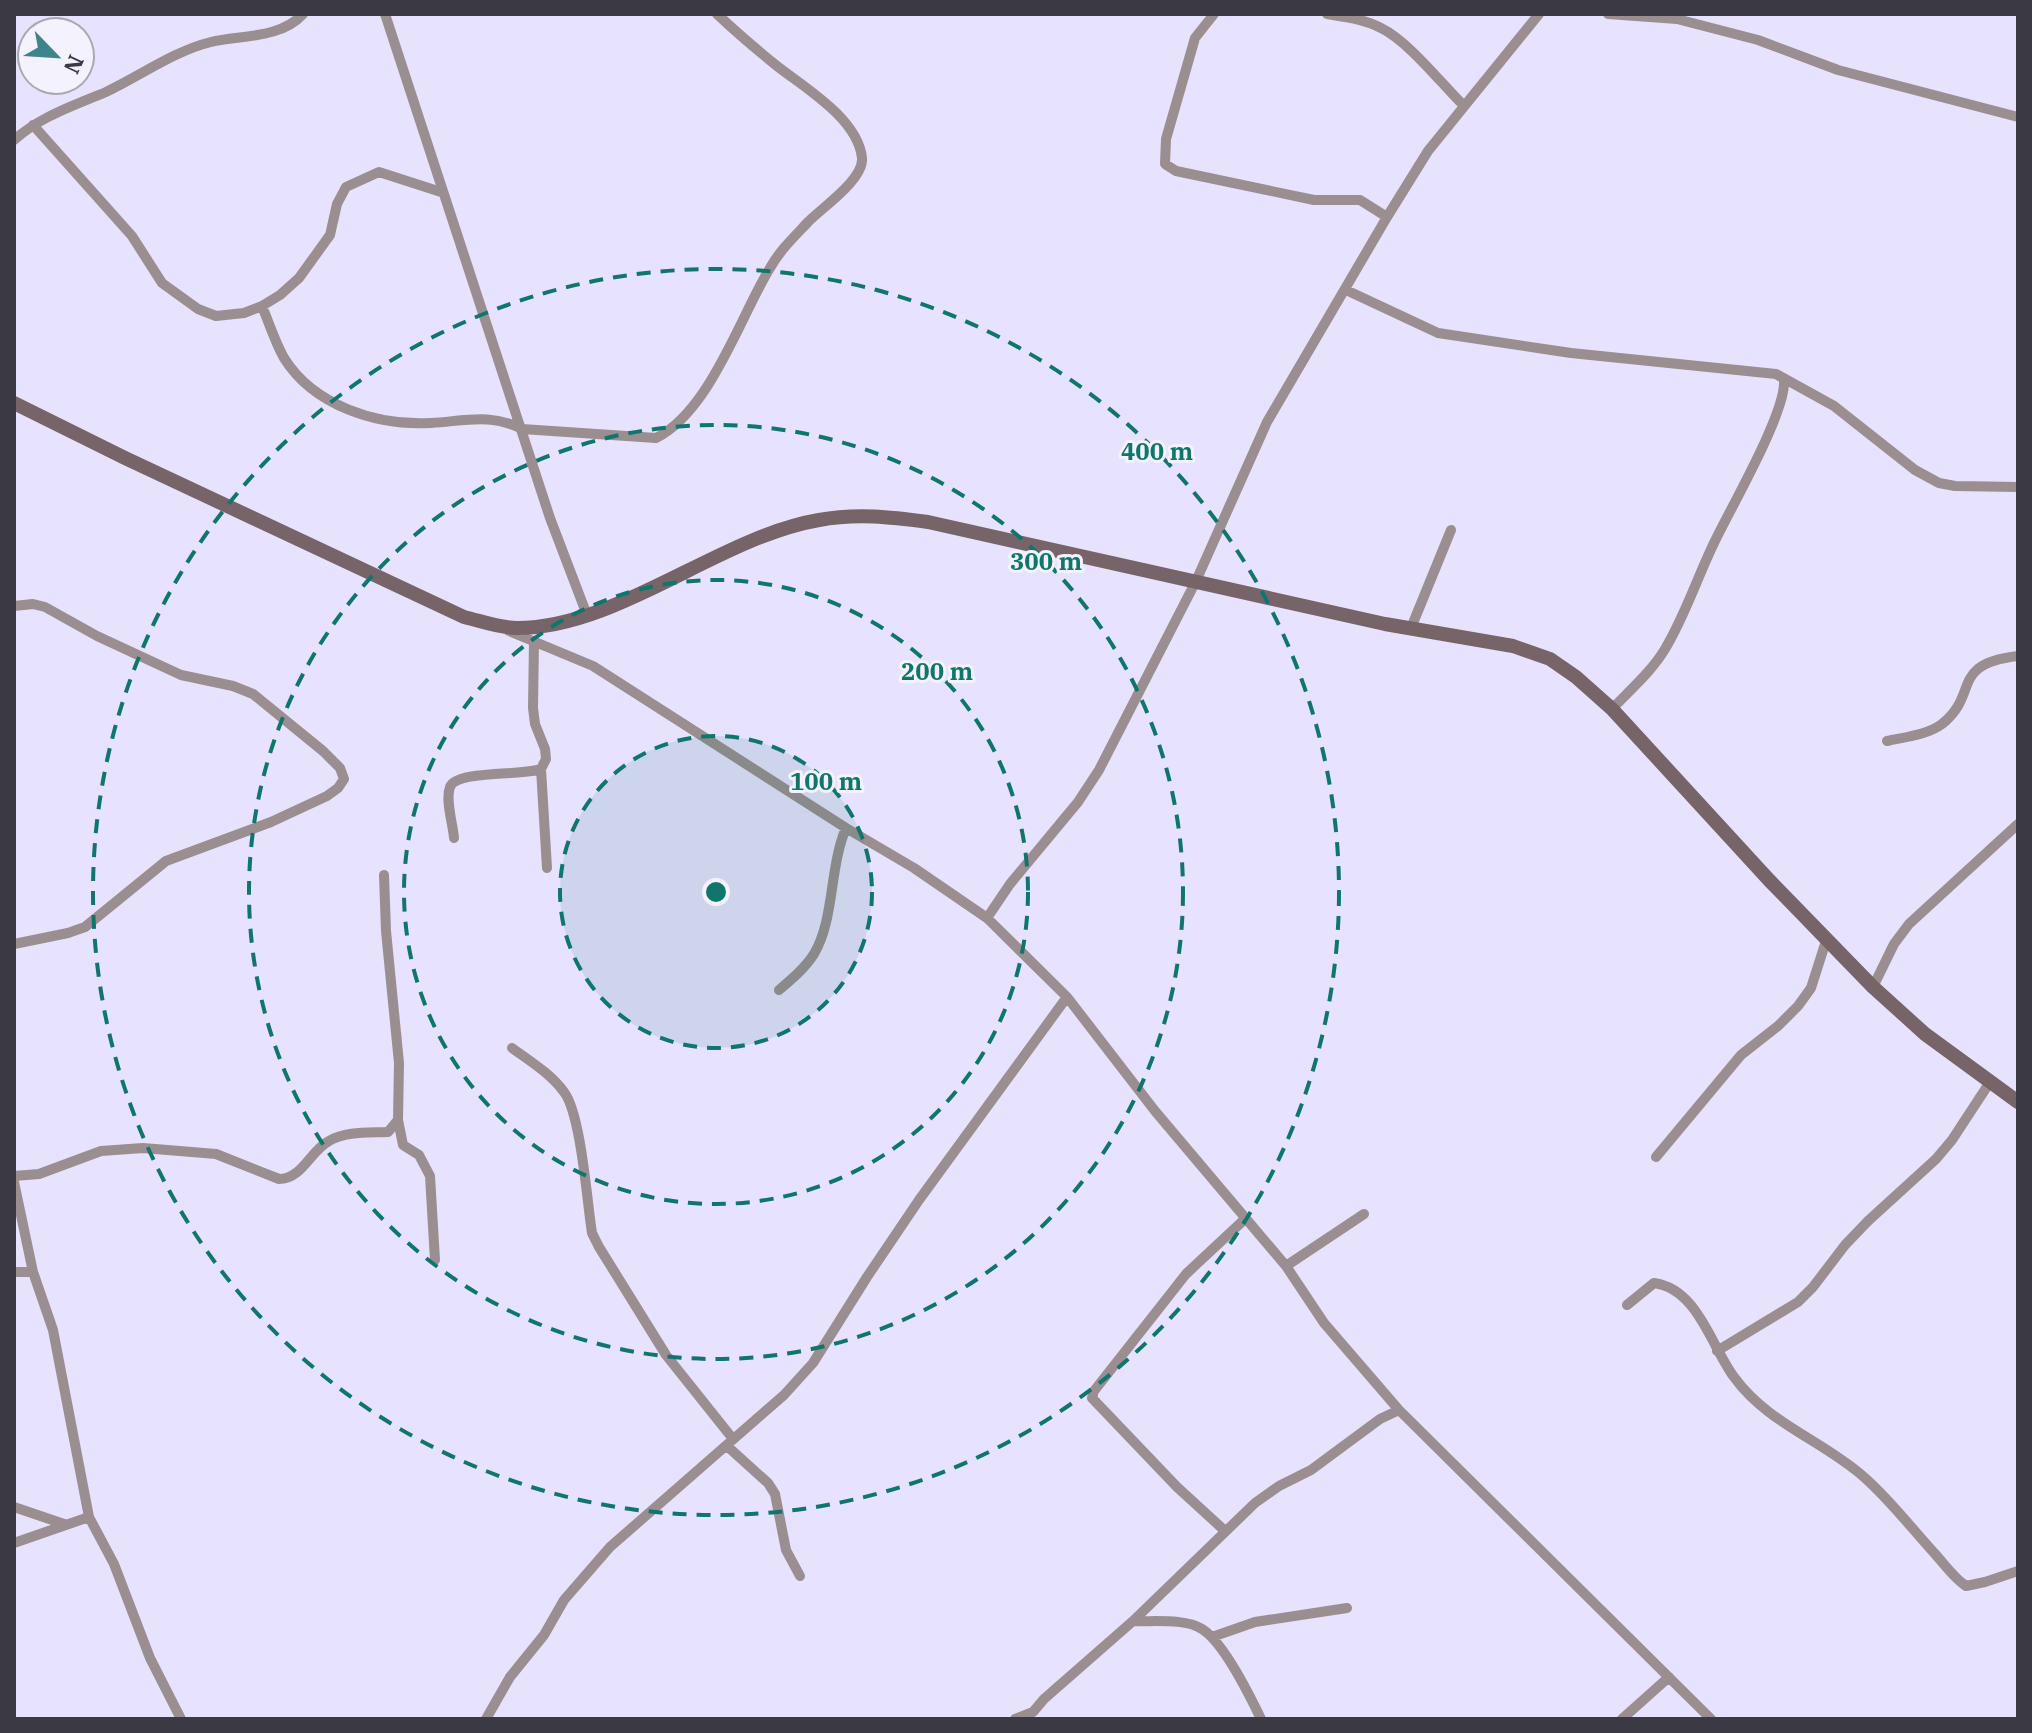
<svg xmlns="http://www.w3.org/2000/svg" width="2032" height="1733" font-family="'IBM Plex Serif',serif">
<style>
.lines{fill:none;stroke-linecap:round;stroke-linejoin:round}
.street{stroke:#9b8e90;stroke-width:10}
.secondary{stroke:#776468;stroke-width:14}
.ring{fill:none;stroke:#0f766e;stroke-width:4;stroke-dasharray:14 10}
.centre{fill:#0f766e;stroke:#f4f2fd;stroke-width:4}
.ring-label{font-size:24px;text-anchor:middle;font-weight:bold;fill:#0f766e;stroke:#f4f2fd;stroke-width:6;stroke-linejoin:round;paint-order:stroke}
</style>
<rect width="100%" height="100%" fill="#e7e2fd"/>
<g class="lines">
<path class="street" d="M385,14L550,518L587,615
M1214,14L1195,38L1166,139L1165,164L1176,171L1314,200H1360L1387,217
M1327,14C1345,17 1364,19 1381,28C1408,41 1441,83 1463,105
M1608,14L1677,19L1758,40L1838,70L2018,117
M33,125L132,236L162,283L198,309L216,316L244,313L262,306L280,295L299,278L330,235L337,204L346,187L379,172L441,192
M14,140C41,116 73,106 106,92C140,76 174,51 211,42C241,35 280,39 303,14
M1346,290L1438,333L1571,353L1776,374L1834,406L1915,470L1939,483L1955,486L2018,487
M262,306C269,323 275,342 284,358C314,406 377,426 431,423C465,421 491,413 522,429L656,438C710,411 740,317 770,268C780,250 795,236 809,221C823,207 864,179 862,158C858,119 805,88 777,66C756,49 736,32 717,14
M14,606L33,604L45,607L97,636L181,675L233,686L253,694L323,751L340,768L344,779L338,788L327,796L271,822L166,861L85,927L68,933L14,944
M1411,628L1451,530
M509,631L593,666L846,828L914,868L987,918L1067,997L1155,1111L1286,1266L1324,1323L1399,1410L1711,1719
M1612,709C1630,690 1652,671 1665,649C1685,616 1697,578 1714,543C1730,509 1786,413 1784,381
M1887,741C1905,737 1927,735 1942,724C1980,694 1949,664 2018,656
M541,769L547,868
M454,838C453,824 445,800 450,787C456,770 523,776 541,769L546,759L545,749L535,724L533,708L534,641
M987,918L1010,884L1078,802L1099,770L1196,581L1267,422L1387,217L1428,151L1539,14
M1873,987L1894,944L1909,924L2018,824
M779,990C792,979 805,968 814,954C835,918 829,868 846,828
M512,1048C530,1061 551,1074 564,1092C581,1114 587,1202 592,1233L599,1247L666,1355L733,1439
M398,1120L403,1145L419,1155L430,1176L435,1260
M1656,1157L1741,1055L1778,1026L1798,1006L1811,988L1826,941
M14,1176L39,1174L101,1151L143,1148L216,1154L279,1179C302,1179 310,1151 329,1141C346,1131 369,1133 388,1132L398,1120L399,1063L386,931L384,875
M14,1182L33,1272L53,1330L89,1517L114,1564L150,1658L181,1719
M1286,1266L1364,1214
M14,1272H33
M1627,1305L1654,1283C1698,1289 1711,1346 1734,1377C1768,1424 1824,1441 1865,1478C1891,1501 1912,1529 1936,1555C1945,1565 1954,1578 1966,1586L1985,1582L2018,1571
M1717,1351L1798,1302L1813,1287L1845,1245L1868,1221L1936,1159L1952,1140L1990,1082
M727,1446L768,1483L775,1494L786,1550L800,1576
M14,1507L64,1524
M1224,1530L1177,1487L1092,1398L1094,1391L1186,1274L1246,1218
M14,1543L89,1517
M1133,1621C1153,1622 1185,1618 1202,1629C1223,1642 1250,1696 1261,1719
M1212,1637L1255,1622L1347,1608
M486,1719L510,1677L544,1635L564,1600L610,1547L784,1395L813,1363L867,1277L919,1200L1067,997
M1015,1719L1033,1712L1044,1699L1133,1621L1255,1503L1279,1486L1311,1470L1380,1419L1399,1410
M1622,1719L1669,1677"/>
<path class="secondary" d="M14,403L125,458L464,617C481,621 499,628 517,628C618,628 719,537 819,520C856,513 891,517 928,522L1385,624L1513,646L1550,659L1576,677L1612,709L1769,880L1873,987L1925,1034L2018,1102"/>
</g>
<circle cx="716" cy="892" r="156" fill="#0f766e" fill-opacity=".12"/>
<g class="ring">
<circle cx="716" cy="892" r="156"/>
<circle cx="716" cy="892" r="312"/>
<circle cx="716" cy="892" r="467"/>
<circle cx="716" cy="892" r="623"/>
</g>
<circle cx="716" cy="892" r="12" class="centre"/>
<g class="ring-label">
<text x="1157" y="460">400 m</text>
<text x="1046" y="570">300 m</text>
<text x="937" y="680">200 m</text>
<text x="826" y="790">100 m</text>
</g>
<rect width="2032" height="1733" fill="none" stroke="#3b3943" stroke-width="32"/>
<g transform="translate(56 56) rotate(115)"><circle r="38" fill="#f4f2fd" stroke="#aaa8b3" stroke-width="2"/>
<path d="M0-6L14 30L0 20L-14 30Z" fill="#3d848d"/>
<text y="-12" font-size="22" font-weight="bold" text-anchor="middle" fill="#3b3943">N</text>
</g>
</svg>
